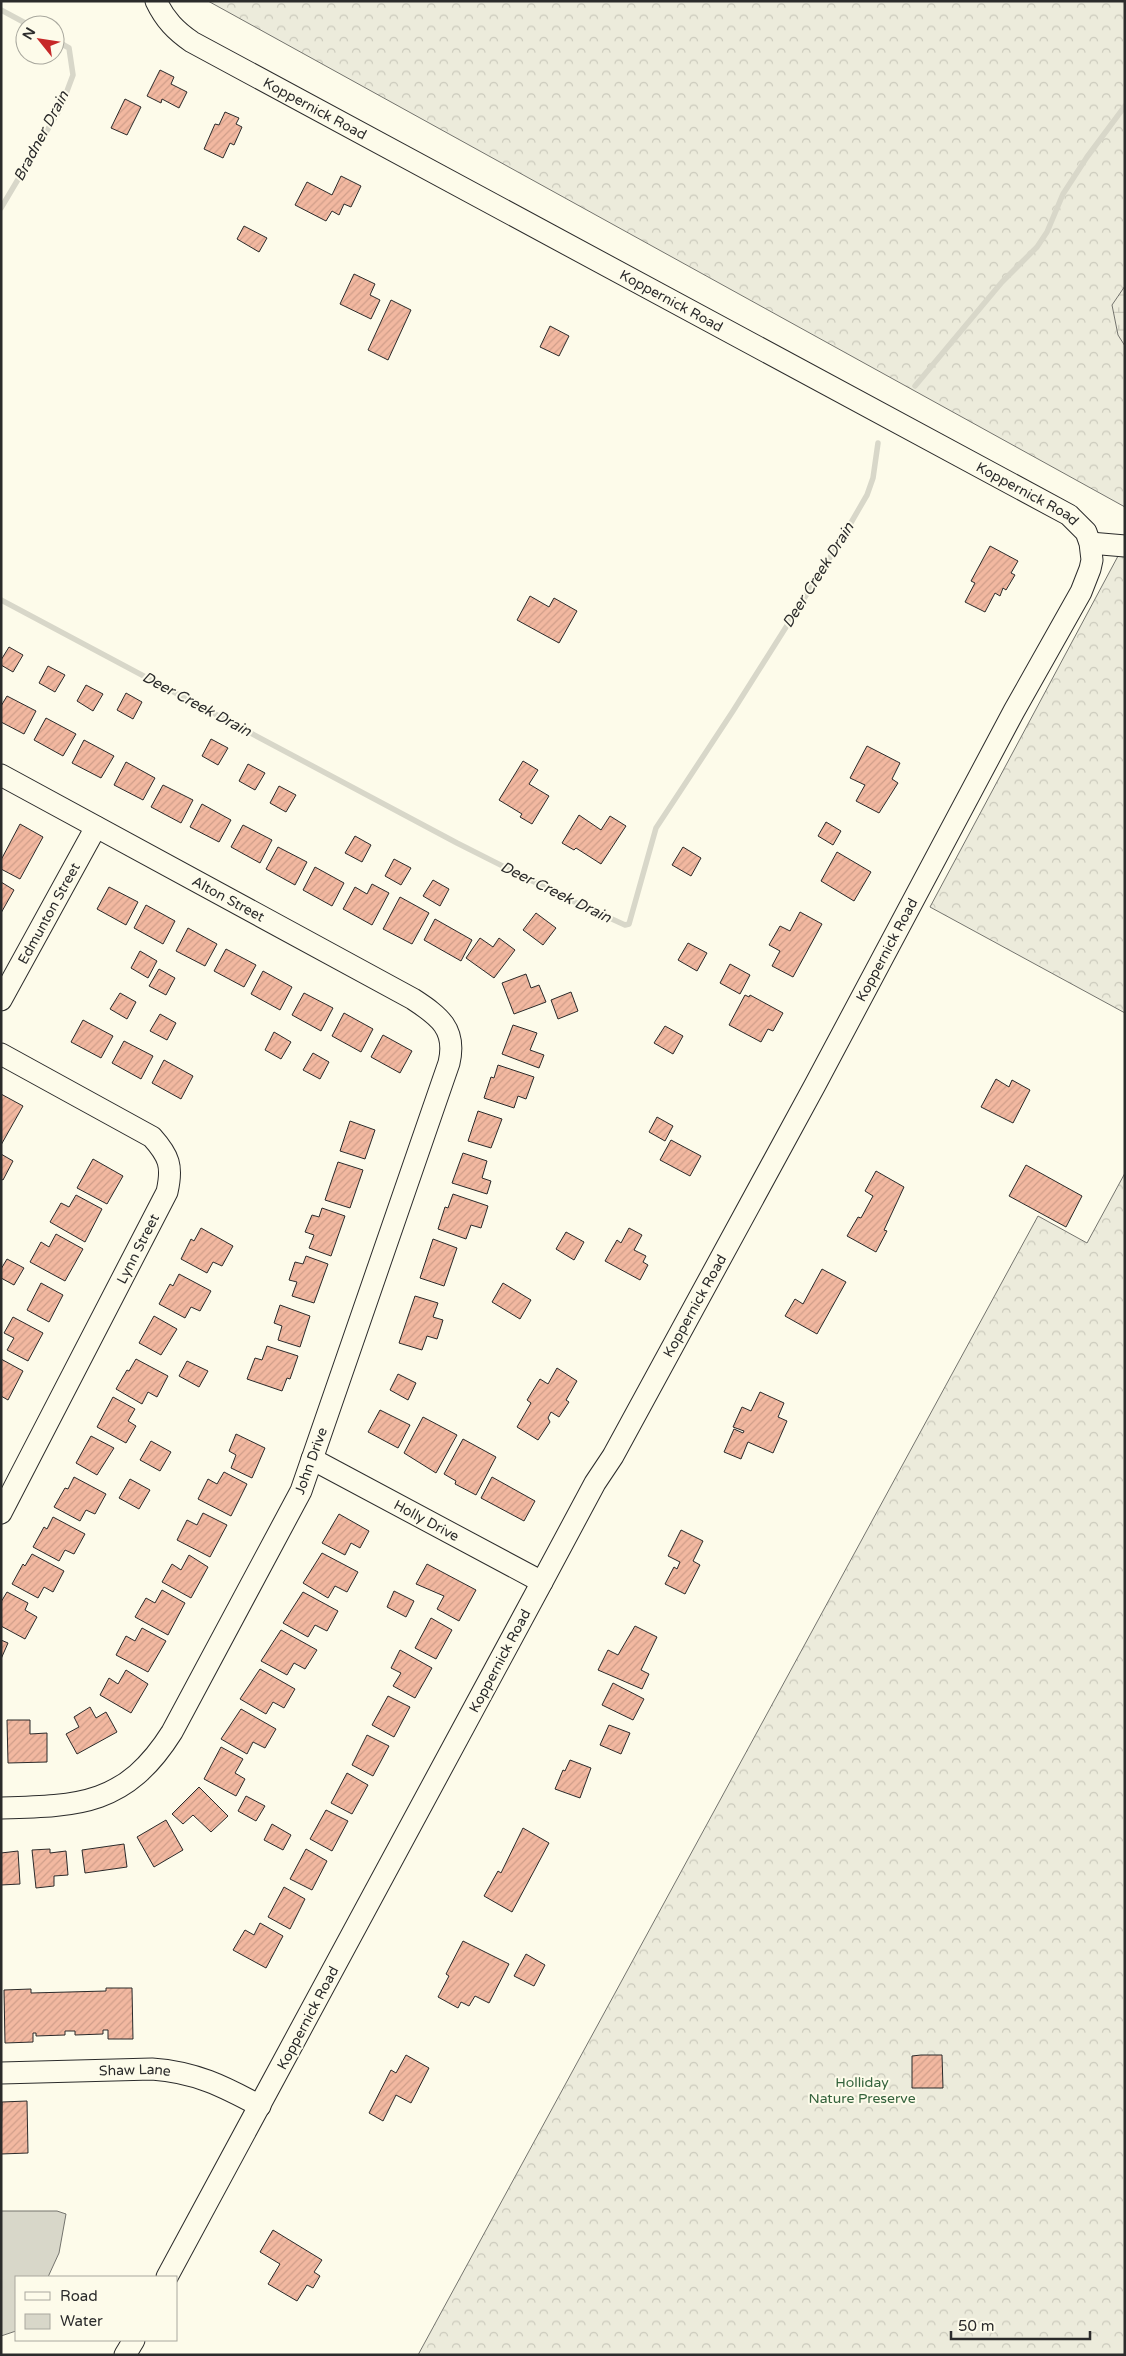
<svg xmlns="http://www.w3.org/2000/svg" width="1126" height="2356" font-family="'Varela Round',sans-serif">
<style>
.forest{fill:url(#forest-crowns);stroke:#74746e}
.wetland{fill:url(#wetland-marsh);stroke:#74746e}
.water{fill:#d8d7c9;stroke:#74746e}
.lines{fill:none;stroke-linecap:round;stroke-linejoin:round}
.stream{stroke:#d8d7c9;stroke-width:5.5}
.building{fill:url(#building-hatch);stroke:#2b2b2b}
.minor-casing{stroke:#2b2b2b;stroke-width:23}
.minor{stroke:#fdfbea;stroke-width:21}
.labels{text-anchor:middle;dominant-baseline:central;stroke-width:4;stroke-linejoin:round;paint-order:stroke}
.street-label{font-size:14px;fill:#2b2b2b;stroke:#fdfbea}
.park-label{font-size:14px;fill:#34623c;stroke:#fdfbea}
.water-label{font-size:15px;font-style:italic;fill:#2b2b2b;stroke:#fdfbea}
</style>
<defs>
<pattern id="forest-crowns" width="20" height="18" patternUnits="userSpaceOnUse" patternTransform="scale(1.25)"><rect width="20" height="18" fill="#ecebdb"/><path d="M2 6a3 3 0 1 1 6 0M12 15a3 3 0 1 1 6 0" fill="none" stroke="#cbcabc"/></pattern>
<pattern id="wetland-marsh" width="20" height="14" patternUnits="userSpaceOnUse" patternTransform="scale(1.25)"><rect width="20" height="14" fill="#ecebdb"/><path d="M1 5h8M5 5V1M11 12h8M15 12V8" fill="none" stroke="#cbcabc"/></pattern>
<pattern id="building-hatch" width="6" height="6" patternUnits="userSpaceOnUse" patternTransform="scale(1.25)"><rect width="6" height="6" fill="#f2b8a0"/><path d="M-1 1l2-2M0 6l6-6M5 7l2-2" fill="none" stroke="#d09e8a"/></pattern>
</defs>
<rect width="100%" height="100%" fill="#fdfbea"/>
<path class="forest" d="M208,1H1125V507Z
M1125,543V1013L930,907Z
M1125,1173V2355H418L1038,1216L1087,1243Z"/>
<path class="wetland" d="M1125,286V346L1118,335L1112,305Z"/>
<path class="water" d="M57,2211L66,2214L59,2253L48,2277H16V2331L1,2336V2211Z"/>
<g class="lines">
<path class="stream" d="M1124,1L1125,2
M1,10L29,25
M1,208L61,107L73,75L69,48L55,40
M915,386L1002,282L1037,247L1047,232L1063,194L1087,157L1125,106
M1,600L457,843L566,898L625,925L629,924L656,828L733,711L841,540L867,495L873,478L878,443"/>
</g>
<path class="building" d="M160,70L174,77L171,84L187,92L179,108L162,99L161,103L147,96Z
M125,99L141,107L127,135L111,128Z
M225,112L239,118L236,124L242,127L234,145L230,143L223,158L204,149L215,124L219,125Z
M341,176L361,186L351,207L344,204L339,215L332,211L326,221L295,205L307,182L332,195Z
M244,226L267,238L259,252L237,239Z
M354,274L375,284L370,295L380,300L371,319L340,304Z
M391,300L411,310L388,360L368,350Z
M550,326L569,336L559,356L540,347Z
M990,546L1018,561L1011,573L1015,575L1006,590L1003,588L1000,596L995,593L985,612L965,602L975,583L971,581Z
M530,596L549,607L554,598L577,611L559,643L517,620Z
M9,647L23,655L13,672L1,665V660Z
M48,666L65,675L55,692L39,683Z
M86,685L103,694L93,711L77,701Z
M126,693L142,702L133,719L117,710Z
M7,696L36,711L24,734L1,722V706Z
M46,718L76,734L63,756L34,740Z
M211,739L228,748L218,765L202,756Z
M84,740L114,756L101,778L72,763Z
M867,746L900,763L892,779L898,783L879,813L856,801L865,785L850,778Z
M523,761L538,770L529,784L549,796L532,824L520,817L522,814L499,800Z
M126,762L155,778L143,800L114,785Z
M248,764L265,773L255,790L239,781Z
M163,785L193,800L181,823L151,807Z
M279,786L296,795L286,812L270,803Z
M202,804L231,820L219,842L190,827Z
M579,815L601,830L610,816L626,826L601,864L576,848L574,850L562,843Z
M826,822L841,831L833,845L818,836Z
M20,824L43,837L20,879L1,869V860Z
M243,825L272,840L260,863L231,847Z
M355,836L371,845L362,862L345,853Z
M278,847L307,862L295,885L266,869Z
M683,847L701,858L691,876L672,865Z
M837,852L871,872L854,901L821,881Z
M394,859L411,868L401,885L385,876Z
M315,867L344,883L332,906L303,890Z
M433,880L449,889L440,906L423,896Z
M1,882L14,890L1,913Z
M372,884L389,893L372,925L343,909L355,887L367,894Z
M109,887L138,902L126,925L97,909Z
M400,897L429,913L412,944L383,929Z
M146,905L175,921L163,944L134,928Z
M800,912L822,924L793,977L772,966L780,951L769,945L780,926L790,931Z
M536,913L556,928L543,945L523,930Z
M435,919L472,940L461,961L424,940Z
M188,928L217,944L205,966L176,951Z
M480,938L493,947L499,938L515,950L494,978L466,958Z
M688,943L707,953L697,971L678,960Z
M226,949L256,965L244,987L214,971Z
M140,951L157,961L148,978L131,968Z
M730,964L750,975L740,994L720,983Z
M159,969L175,978L166,995L149,986Z
M263,971L292,987L280,1010L251,994Z
M526,974L531,988L539,985L546,1002L514,1014L502,983Z
M571,992L578,1011L558,1019L551,1000Z
M120,993L136,1002L127,1019L110,1009Z
M304,993L333,1008L321,1031L292,1015Z
M745,995L749,997L750,995L783,1013L773,1031L768,1029L761,1042L729,1025Z
M344,1013L373,1029L361,1052L332,1036Z
M160,1014L176,1023L167,1040L150,1031Z
M83,1020L113,1036L101,1058L71,1042Z
M513,1025L537,1033L530,1050L544,1055L539,1068L502,1054Z
M665,1026L683,1036L673,1054L654,1043Z
M274,1032L291,1042L281,1059L265,1050Z
M383,1035L412,1051L400,1073L371,1057Z
M124,1041L153,1056L141,1079L112,1063Z
M313,1053L329,1062L320,1079L303,1070Z
M164,1060L193,1076L181,1099L152,1083Z
M498,1065L534,1077L526,1099L518,1096L514,1108L484,1098L491,1077L494,1078Z
M996,1079L1009,1087L1012,1080L1030,1090L1013,1123L981,1107Z
M1,1094L23,1106L1,1145Z
M478,1111L502,1119L491,1148L468,1141Z
M657,1117L673,1126L665,1141L649,1132Z
M350,1121L375,1130L365,1159L340,1151Z
M671,1140L701,1156L690,1176L660,1160Z
M463,1153L487,1161L482,1178L491,1181L487,1194L452,1183Z
M1,1154L13,1161L3,1180L1,1179Z
M93,1159L123,1176L107,1204L77,1188Z
M338,1162L363,1170L350,1208L325,1200Z
M1026,1165L1082,1196L1066,1227L1009,1196Z
M876,1171L904,1187L884,1230L887,1231L876,1252L847,1236L858,1217L861,1218L873,1196L865,1191Z
M453,1194L488,1206L481,1228L471,1225L466,1239L438,1229L445,1207L448,1208Z
M76,1195L102,1209L85,1242L50,1222L61,1203L69,1207Z
M322,1208L345,1216L331,1256L309,1248L314,1235L305,1232L312,1215L319,1217Z
M201,1228L233,1246L222,1266L213,1262L207,1273L181,1259L191,1239L194,1241Z
M629,1228L642,1235L634,1250L646,1256L643,1262L648,1265L640,1280L605,1261L617,1240L621,1243Z
M566,1232L584,1242L574,1260L556,1249Z
M56,1234L83,1249L65,1281L30,1262L41,1242L49,1247Z
M433,1239L457,1248L444,1286L420,1278Z
M306,1256L328,1264L314,1303L292,1296L297,1282L289,1280L295,1262L303,1264Z
M7,1259L24,1268L14,1285L1,1278V1269Z
M822,1269L846,1282L817,1334L785,1316L795,1299L803,1304Z
M179,1274L211,1291L200,1311L191,1307L185,1318L159,1304L170,1284L173,1286Z
M41,1283L63,1295L49,1322L27,1310Z
M503,1283L531,1300L520,1319L492,1302Z
M415,1296L438,1303L433,1317L443,1320L437,1339L427,1336L422,1350L399,1343Z
M280,1305L310,1316L300,1347L278,1340L282,1326L274,1323Z
M154,1316L177,1329L161,1355L139,1343Z
M13,1317L43,1333L28,1361L7,1350L14,1338L4,1333Z
M267,1346L298,1356L290,1379L287,1378L282,1391L247,1379L255,1358L262,1360Z
M1,1359L23,1371L8,1400L1,1396Z
M136,1359L168,1376L157,1397L148,1392L142,1404L116,1389L127,1370L129,1371Z
M187,1361L208,1371L199,1387L179,1376Z
M557,1368L577,1381L566,1400L569,1402L559,1417L551,1412L548,1418L550,1422L538,1440L517,1427L531,1403L527,1400L540,1379L548,1384Z
M398,1374L416,1383L408,1400L390,1390Z
M760,1392L784,1403L778,1417L787,1421L773,1453L748,1442L741,1459L724,1452L734,1429L743,1433L744,1431L733,1427L742,1407L751,1411Z
M113,1397L135,1409L128,1421L136,1426L126,1443L97,1427Z
M380,1410L410,1425L398,1448L368,1432Z
M423,1417L457,1435L436,1473L404,1453Z
M236,1434L265,1448L252,1478L231,1468L236,1455L229,1451Z
M91,1436L114,1448L97,1475L76,1463Z
M463,1439L496,1457L476,1495L455,1484L456,1481L444,1474Z
M151,1441L171,1452L160,1471L140,1460Z
M224,1472L247,1484L231,1516L198,1499L208,1479L217,1484Z
M74,1477L106,1494L95,1514L86,1510L80,1521L54,1507L65,1488L68,1489Z
M492,1477L535,1501L524,1521L481,1498Z
M130,1479L150,1490L139,1509L119,1498Z
M203,1513L227,1525L210,1557L177,1540L187,1520L197,1525Z
M339,1514L369,1531L360,1548L351,1543L345,1555L322,1543Z
M53,1517L85,1534L74,1554L65,1550L59,1561L33,1547L44,1527L47,1529Z
M681,1530L703,1541L693,1561L700,1565L685,1594L665,1584L674,1567L677,1569L680,1562L668,1556Z
M322,1553L358,1572L347,1592L335,1586L328,1598L303,1583Z
M32,1554L64,1571L53,1592L44,1587L38,1598L12,1584L23,1564L25,1566Z
M189,1555L208,1567L191,1598L162,1582L172,1564L181,1570Z
M427,1564L476,1590L459,1621L437,1609L444,1596L416,1584Z
M162,1590L185,1603L168,1635L135,1617L146,1598L155,1603Z
M394,1591L414,1601L406,1617L387,1607Z
M7,1592L28,1603L25,1610L37,1617L25,1639L1,1626V1602Z
M303,1592L338,1611L327,1631L315,1625L308,1637L283,1623Z
M431,1618L452,1630L436,1659L415,1648Z
M635,1626L657,1637L641,1670L649,1674L642,1689L598,1670L608,1650L618,1655Z
M142,1628L166,1641L148,1672L116,1655L126,1636L135,1641Z
M281,1630L317,1650L305,1669L294,1663L287,1675L261,1661Z
M1,1640L8,1643L1,1659Z
M400,1650L432,1668L415,1698L393,1686L401,1673L391,1668Z
M260,1669L295,1689L284,1708L273,1702L266,1714L240,1699Z
M126,1670L148,1684L131,1713L100,1695L109,1678L118,1684Z
M613,1683L644,1699L633,1720L602,1705Z
M388,1696L410,1707L394,1737L372,1725Z
M90,1707L96,1718L106,1712L117,1732L77,1754L66,1734L79,1727L74,1717Z
M241,1709L276,1729L265,1748L253,1742L247,1754L221,1739Z
M7,1720H30V1734L47,1733V1762L8,1763Z
M609,1725L630,1733L621,1754L600,1745Z
M367,1735L389,1746L373,1776L352,1765Z
M221,1747L243,1759L235,1773L245,1779L236,1796L204,1779Z
M570,1760L591,1768L580,1798L555,1789L563,1770L565,1771Z
M347,1773L368,1785L352,1814L331,1803Z
M199,1787L228,1816L211,1832L193,1815L183,1824L172,1814Z
M246,1796L265,1806L256,1821L238,1811Z
M326,1810L348,1821L332,1851L310,1839Z
M166,1820L183,1850L154,1867L137,1837Z
M272,1824L291,1835L283,1850L264,1840Z
M523,1828L549,1843L512,1912L484,1896L498,1871L501,1873Z
M124,1844L127,1867L85,1873L82,1850Z
M50,1849V1853L66,1851L68,1875L54,1876V1886L36,1888L32,1850Z
M306,1849L327,1861L312,1890L290,1879Z
M18,1851L20,1884L1,1885V1853Z
M284,1887L305,1899L290,1929L268,1917Z
M260,1923L283,1936L266,1968L233,1950L245,1930L254,1935Z
M463,1941L509,1964L489,2003L475,1996L469,2006L461,2002L458,2008L438,1997L449,1976L446,1974Z
M526,1954L545,1965L534,1986L514,1976Z
M106,1988H132L133,2039H108V2030H103V2034L75,2035V2031H65V2035L36,2036V2033H33V2042L5,2043L4,1990L31,1989V1993L106,1991Z
M406,2055L429,2068L411,2103L396,2095L383,2121L369,2113L391,2070L396,2073Z
M921,2055H942L943,2088H912V2056Z
M27,2101L28,2153L1,2154L2,2102Z
M273,2230L322,2260L314,2272L320,2276L313,2288L307,2285L297,2301L268,2284L280,2264L260,2252Z"/>
<g class="lines">
<defs>
<g id="minor">
<path id="s1" d="M156,1C165,20 176,31 192,42L1069,515L1086,532L1090,543L1092,560L1090,569L1081,592L1014,711L815,1085L613,1456L595,1483L542,1582L167,2277"/>
<path d="M1090,543L1125,546"/>
<path id="s2" d="M1,775L413,999C439,1016 457,1029 449,1063L301,1491L172,1732C126,1805 80,1806 1,1808"/>
<path id="s3" d="M1,1000L96,827"/>
<path d="M1,1054L152,1137C169,1156 173,1166 167,1192L1,1513"/>
<path id="s4" d="M312,1459L542,1582"/>
<path id="s5" d="M1,2073L152,2069C195,2072 223,2086 260,2106"/>
<path d="M125,2355L134,2340"/>
</g>
</defs>
<use href="#minor" class="minor-casing"/>
<use href="#minor" class="minor"/>
</g>
<g class="labels">
<g class="street-label">
<text stroke="none"><textPath href="#s1" startOffset="195">Koppernick Road</textPath></text>
<text stroke="none"><textPath href="#s1" startOffset="600">Koppernick Road</textPath></text>
<text stroke="none"><textPath href="#s1" startOffset="1005">Koppernick Road</textPath></text>
<text stroke="none"><textPath href="#s2" startOffset="259">Alton Street</textPath></text>
<text stroke="none"><textPath href="#s3" startOffset="99">Edmunton Street</textPath></text>
<text transform="translate(887 950) rotate(-62)">Koppernick Road</text>
<text transform="translate(138 1249) rotate(-63)">Lynn Street</text>
<text transform="translate(695 1306) rotate(-61)">Koppernick Road</text>
<text transform="translate(311 1461) rotate(-70)">John Drive</text>
<text stroke="none"><textPath href="#s4" startOffset="130">Holly Drive</textPath></text>
<text transform="translate(500 1661) rotate(-62)">Koppernick Road</text>
<text transform="translate(308 2018) rotate(-62)">Koppernick Road</text>
<text stroke="none"><textPath href="#s5" startOffset="134">Shaw Lane</textPath></text>
</g>
<g class="park-label">
<text x="862" y="2082">Holliday<tspan x="862" dy="16">Nature Preserve</tspan></text>
</g>
<g class="water-label">
<text transform="translate(41 136) rotate(-62)">Bradner Drain</text>
<text transform="translate(818 575) rotate(-58)">Deer Creek Drain</text>
<text transform="translate(197 704) rotate(28)">Deer Creek Drain</text>
<text transform="translate(556 892) rotate(26)">Deer Creek Drain</text>
</g>
</g>
<rect width="1126" height="2356" fill="none" stroke="#2b2b2b" stroke-width="5"/>
<rect x="15" y="2276" width="162" height="65" fill="#fdfbea" stroke="#a9a89e"/>
<rect x="25" y="2292" width="25" height="8" fill="#fdfbea" stroke="#a9a89e"/>
<text x="60" y="2301" font-size="15" fill="#2b2b2b">Road</text>
<rect x="25" y="2314" width="25" height="15" fill="#d8d7c9" stroke="#a9a89e"/>
<text x="60" y="2326" font-size="15" fill="#2b2b2b">Water</text>
<g transform="translate(40 40) rotate(300)"><circle r="24" fill="#fdfbea" stroke="#a9a89e"/>
<path d="M0-4L9 19L0 12L-9 19Z" fill="#c62828"/>
<text y="-8" font-size="14" font-weight="bold" text-anchor="middle" fill="#2b2b2b">N</text>
</g>
<path d="M951 2331v8h139v-8" fill="none" stroke="#2b2b2b" stroke-width="2.5"/>
<text x="958" y="2331" font-size="15" fill="#2b2b2b" stroke="#fdfbea" stroke-width="4" paint-order="stroke">50 m</text>
</svg>
